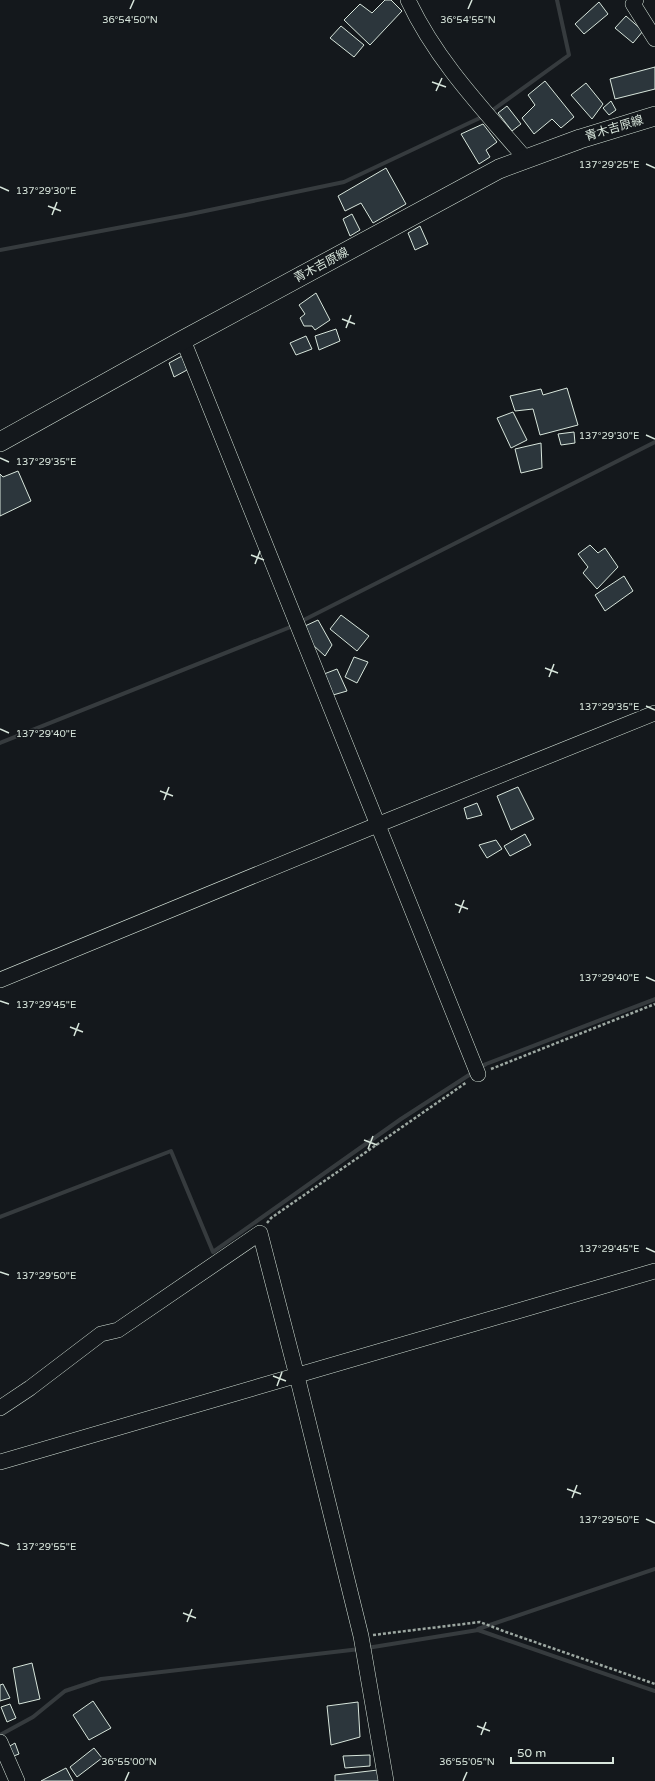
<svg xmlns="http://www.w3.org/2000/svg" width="655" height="1781" font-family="'Varela Round','Noto Sans JP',sans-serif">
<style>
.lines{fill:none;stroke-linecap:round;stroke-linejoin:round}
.stream{stroke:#363b3e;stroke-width:4}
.building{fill:#2c363c;stroke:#d8e6dc}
.minor-casing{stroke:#d8e6dc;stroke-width:16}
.major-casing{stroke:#d8e6dc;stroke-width:20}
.path{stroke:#9da8a2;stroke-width:2.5;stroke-dasharray:3 2;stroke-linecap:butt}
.minor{stroke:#14181c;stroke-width:15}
.major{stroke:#14181c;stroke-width:19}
.ticks{fill:none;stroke:#d8e6dc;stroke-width:1.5}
.labels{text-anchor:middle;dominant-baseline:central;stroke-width:3;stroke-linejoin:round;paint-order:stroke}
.street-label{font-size:12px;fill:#d8e6dc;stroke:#14181c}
.ticks-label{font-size:10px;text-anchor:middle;fill:#d8e6dc;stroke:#14181c;stroke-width:3;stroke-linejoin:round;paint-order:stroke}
</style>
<rect width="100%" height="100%" fill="#14181c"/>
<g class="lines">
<path class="stream" d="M490,112L569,55L557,0
M0,250L186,215L344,182L484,116
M0,743L288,628L655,442
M0,1217L171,1151L213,1252L401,1119L486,1064L655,999
M478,1629L655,1569
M367,1648L478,1630L655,1691
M0,1735L33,1717L65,1691L101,1679L360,1649"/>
</g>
<path class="building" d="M385,0H391L402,11L370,45L344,20L360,4L372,13Z
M599,2L608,14L584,34L575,24Z
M626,16L643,31L633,43L615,28Z
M341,26L364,45L354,57L330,38Z
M655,67V89L615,99L610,79Z
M545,81L574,117L561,128L552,119L534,134L522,118L535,105L528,95Z
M586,83L603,104L592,119L571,95Z
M611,101L616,110L609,115L603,108Z
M507,106L521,124L512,131L498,113Z
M483,124L497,142L486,150L490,157L479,164L461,134Z
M386,168L406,204L373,223L361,203L345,211L338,196Z
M352,214L360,230L350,236L343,219Z
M420,226L428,244L415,250L408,233Z
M316,293L330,320L315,330L312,326H304L300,318L305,314L299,305Z
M336,329L340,341L319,350L315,336Z
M306,336L312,349L296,355L290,343Z
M182,356L187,370L174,377L169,363Z
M567,388L578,425L540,435L533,409L515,411L510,396L541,389L543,395Z
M513,412L527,440L511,448L497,418Z
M574,432L575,443L561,445L558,434Z
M541,443L542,468L521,473L515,449Z
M18,471L31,501L0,516V474L3,477Z
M590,545L598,553L605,548L618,567L597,589L583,573L588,567L578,554Z
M624,576L633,591L605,611L595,595Z
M341,615L369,636L357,651L330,629Z
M318,620L332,645L325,656L313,645L305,626Z
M354,657L368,662L357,683L345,677Z
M337,669L347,691L333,695L324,674Z
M518,787L534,819L511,830L497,796Z
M477,803L482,815L467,819L464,808Z
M525,834L531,845L510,856L504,846Z
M496,840L502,849L487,858L479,845Z
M32,1663L40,1699L19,1704L13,1668Z
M3,1684L10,1698L0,1701V1685Z
M93,1701L111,1728L89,1740L73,1715Z
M358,1702L360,1737L331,1745L327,1706Z
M10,1704L16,1718L7,1722L1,1707Z
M15,1743L19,1754L11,1757L8,1747Z
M94,1748L102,1758L77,1777L70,1767Z
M370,1755V1766L345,1768L343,1756Z
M66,1768L73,1781H41Z
M378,1770L379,1781H335V1775Z"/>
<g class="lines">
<defs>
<path id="minor" d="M408,0C436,60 482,108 525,158
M636,0L633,4L655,39
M183,340L478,1074
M0,980L377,825L655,713
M0,1408L30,1388L101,1334L118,1330L260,1233L297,1376L361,1636L386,1781
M0,1462L655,1271
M0,1742L17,1781"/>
<path id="major" d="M0,442L183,340L499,169L580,139L655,116"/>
</defs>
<use href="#minor" class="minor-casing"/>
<use href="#major" class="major-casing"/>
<path class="path" d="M491,1069L655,1004
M267,1223L271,1218L467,1082
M373,1635L480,1622L506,1632L655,1684"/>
<use href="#minor" class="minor"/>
<use href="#major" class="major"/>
</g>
<path class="ticks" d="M130,9L134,0M468,9L472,0M432,82L446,87M436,91L442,78M646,164L655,168M0,187L9,191M48,206L61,211M52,215L57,202M342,319L355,324M346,328L351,315M646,435L655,439M0,458L9,462M251,555L264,560M255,564L260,551M545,668L558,673M549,677L554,664M646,706L655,710M0,729L9,733M160,791L173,796M164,800L169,787M455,904L468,909M459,913L464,900M646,977L655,981M0,1001L9,1004M70,1027L83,1032M74,1036L79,1023M364,1140L377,1145M368,1149L373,1136M646,1248L655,1252M0,1272L9,1275M273,1376L286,1381M277,1386L282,1372M567,1489L581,1494M572,1498L577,1485M646,1519L655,1523M0,1543L9,1546M183,1613L196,1618M187,1622L192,1609M477,1726L490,1731M481,1735L486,1722M125,1781L129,1772M463,1781L467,1772"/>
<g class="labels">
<g class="street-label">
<text transform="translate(614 128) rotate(-17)">青木吉原線</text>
<text transform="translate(321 265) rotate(-28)">青木吉原線</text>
</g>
</g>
<g class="ticks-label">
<text x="130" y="23">36°54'50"N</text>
<text x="468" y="23">36°54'55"N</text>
<text x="609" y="168">137°29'25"E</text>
<text x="46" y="194">137°29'30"E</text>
<text x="609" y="439">137°29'30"E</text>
<text x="46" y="465">137°29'35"E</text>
<text x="609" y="710">137°29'35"E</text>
<text x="46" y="737">137°29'40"E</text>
<text x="609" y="981">137°29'40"E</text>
<text x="46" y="1008">137°29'45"E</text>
<text x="609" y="1252">137°29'45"E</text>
<text x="46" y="1279">137°29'50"E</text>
<text x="609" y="1523">137°29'50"E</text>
<text x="46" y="1550">137°29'55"E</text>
<text x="129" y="1765">36°55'00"N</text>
<text x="467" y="1765">36°55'05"N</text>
</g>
<path d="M511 1757v6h102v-6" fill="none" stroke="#d8e6dc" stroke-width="2"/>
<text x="517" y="1757" font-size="12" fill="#d8e6dc" stroke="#14181c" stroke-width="3" paint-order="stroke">50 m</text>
</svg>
